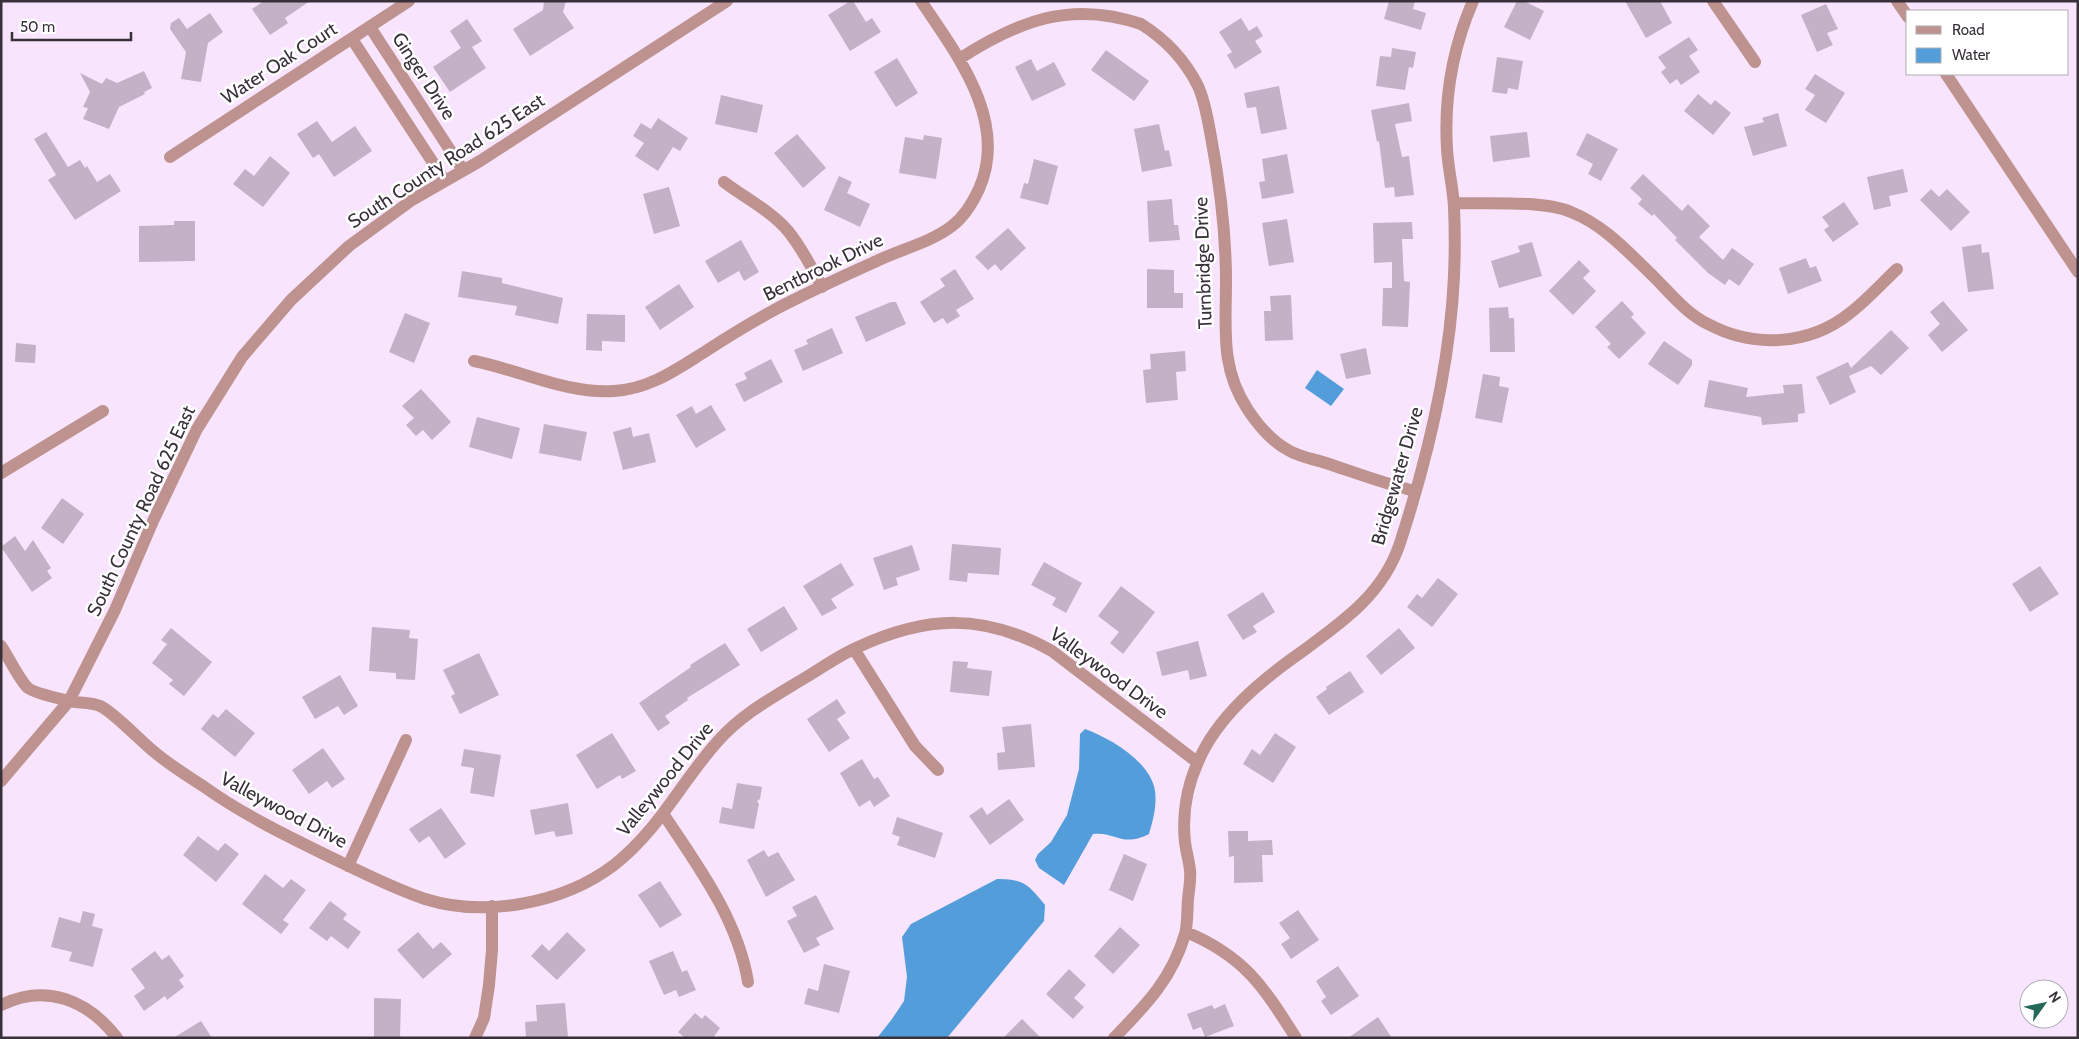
<svg xmlns="http://www.w3.org/2000/svg" width="2079" height="1039" font-family="Cabin,sans-serif">
<style>
.water{fill:#539ddb}
.building{fill:#c3b1c8}
.lines{fill:none;stroke-linecap:round;stroke-linejoin:round}
.minor{stroke:#be928f;stroke-width:12}
.labels{text-anchor:middle;dominant-baseline:central;stroke-width:5;stroke-linejoin:round;paint-order:stroke}
.street-label{font-size:19px;fill:#38313a;stroke:#fff}
</style>
<rect width="100%" height="100%" fill="#f8e5fd"/>
<path class="water" d="M1317,370L1344,389L1331,406L1305,388Z
M1085,729C1110,738 1151,762 1155,791C1157,806 1153,820 1149,834C1121,848 1116,831 1093,834L1064,885L1039,868L1035,860L1038,854L1051,842L1067,815L1079,769L1080,734Z
M997,879C1024,879 1029,885 1045,905L1044,921L947,1038H877L892,1019L904,1001L907,977L902,937L911,924Z"/>
<path class="building" d="M264,1H310L285,18L288,23L270,35L252,9Z
M544,1H566L563,12L574,28L530,56L513,29L543,10Z
M850,1H853L866,22L872,18L881,32L850,51L828,15Z
M1389,1H1415L1413,9L1426,13L1421,30L1384,19Z
M1517,1H1524L1544,11L1530,40L1504,27Z
M1625,1H1660L1672,23L1646,38Z
M1826,4L1838,29L1827,33L1833,45L1817,52L1801,15Z
M210,13L223,32L208,43L201,82L181,79L186,52L170,29L171,23L179,18L187,29Z
M1241,18L1249,31L1257,26L1263,36L1255,41L1262,52L1235,69L1227,55L1232,52L1219,32Z
M467,19L482,41L472,47L486,68L450,92L433,67L461,48L450,31Z
M1689,37L1698,50L1689,56L1700,72L1681,85L1677,79L1670,84L1661,72L1666,68L1658,57Z
M1392,48L1416,52L1413,68L1409,67L1405,90L1376,86L1380,56L1391,57Z
M1106,50L1149,81L1134,101L1091,70Z
M1497,57L1523,61L1518,90L1508,88L1507,94L1492,92Z
M897,58L918,93L896,107L874,72Z
M1031,59L1037,71L1054,62L1066,85L1032,101L1015,67Z
M144,71L152,88L144,92L145,94L119,107L109,129L83,119L88,108L83,107L90,92L80,73L102,84L106,78L117,83Z
M1815,74L1845,93L1826,123L1805,110L1815,95L1805,89Z
M1279,86L1287,129L1261,134L1256,107L1247,108L1244,93Z
M1698,94L1711,105L1715,100L1731,113L1713,135L1684,111Z
M721,95L763,105L757,133L715,124Z
M1409,103L1412,121L1395,124L1402,157L1409,156L1414,195L1395,197L1394,187L1385,188L1379,141L1377,142L1371,110Z
M1778,113L1787,146L1753,156L1744,127L1764,122L1762,118Z
M658,118L688,138L680,151L673,147L658,171L635,156L644,143L633,136L641,123L651,129Z
M317,121L332,142L355,126L372,151L334,177L319,154L313,158L297,134Z
M1159,124L1165,151L1169,150L1172,166L1142,172L1134,129Z
M46,132L68,167L80,160L85,168L87,166L97,182L110,174L121,191L75,220L48,180L56,175L34,139Z
M1527,132L1530,157L1493,162L1490,136Z
M1587,133L1618,149L1601,181L1588,174L1593,164L1576,155Z
M797,134L826,168L803,188L774,153Z
M924,135L942,138L936,179L899,173L905,137L923,140Z
M1287,154L1294,193L1262,199L1259,182L1265,181L1262,159Z
M270,156L290,173L263,207L233,184L245,169L254,176Z
M1034,159L1058,166L1048,205L1020,198L1024,183L1028,184Z
M1903,169L1908,192L1889,196L1891,206L1874,210L1867,177Z
M1643,174L1682,211L1688,204L1710,226L1699,237L1723,260L1732,248L1754,264L1739,286L1729,279L1725,285L1708,273L1675,240L1677,238L1654,214L1652,216L1638,204L1642,199L1630,188Z
M839,176L852,182L847,193L870,204L860,227L824,210Z
M669,187L680,226L654,234L643,194Z
M1931,189L1939,197L1947,189L1970,212L1951,231L1920,200Z
M1172,199L1174,225H1178L1180,240L1149,242L1147,201Z
M1844,202L1859,224L1833,242L1824,230L1829,226L1822,217Z
M1287,219L1294,262L1269,266L1262,223Z
M174,221H195V261L139,262V226L174,225Z
M1412,222L1413,239H1402L1404,281L1410,282L1408,327L1382,326L1383,288H1392V262L1374,263L1373,223Z
M1008,228L1026,248L1001,271L995,264L988,270L975,257Z
M741,240L759,272L744,281L739,271L718,283L705,261Z
M1532,242L1542,276L1499,288L1491,261L1520,252L1518,246Z
M1981,244L1982,253L1989,252L1994,289L1968,292L1962,247Z
M1806,258L1810,268L1816,266L1822,281L1788,294L1779,268Z
M1579,260L1590,271L1583,278L1596,291L1573,315L1549,291Z
M955,269L974,299L956,310L960,316L947,324L943,318L934,323L920,302L945,286L940,279Z
M1147,269L1174,270V293H1183V308H1147Z
M462,271L502,278V283L563,298L558,324L515,315L517,306L458,297Z
M679,284L694,307L660,330L645,307Z
M1291,295L1293,340L1265,341L1264,311H1271L1270,296Z
M1622,301L1634,314L1631,317L1646,333L1619,359L1607,347L1611,344L1595,327Z
M1943,301L1968,330L1942,352L1928,335L1940,324L1930,312Z
M891,302H896L906,324L866,342L855,317Z
M1508,307L1509,318H1514L1515,352H1490L1489,308Z
M405,313L430,323L414,363L389,352Z
M587,314L625,315V342L602,341V351L586,350Z
M832,328L843,353L803,371L794,350L808,344L806,340Z
M1891,330L1909,348L1881,375L1871,366L1849,376L1856,392L1830,405L1816,377L1848,362L1851,368Z
M1664,341L1692,360V365L1678,385L1648,364Z
M16,343L36,345L35,363L15,362Z
M1366,348L1371,374L1346,379L1340,354Z
M1185,351L1186,371L1176,372L1178,400L1146,403L1143,370L1151,369L1150,354Z
M771,359L783,382L744,402L735,384L747,379L744,373Z
M1483,374L1500,377L1499,386L1509,388L1502,423L1475,418Z
M1709,380L1748,388L1746,397L1784,393L1783,385L1802,384L1805,413L1798,414V422L1762,425L1761,417L1704,407Z
M421,389L451,422L432,440L423,430L416,436L406,425L414,418L402,406Z
M711,405L726,430L696,448L676,415L692,406L696,414Z
M477,417L520,428L512,459L469,447Z
M544,424L587,432L581,461L539,453Z
M631,427L633,437L649,433L656,462L623,470L613,432Z
M62,498L84,514L63,544L41,528Z
M15,536L25,551L33,540L51,568L47,571L52,578L32,592L1,547Z
M952,544L1001,548L999,575L968,573L967,582L949,580Z
M912,545L920,570L896,578L898,585L884,590L873,558Z
M1044,562L1082,583L1066,613L1052,605L1056,598L1031,585Z
M841,563L854,585L831,599L837,608L822,616L803,586Z
M2040,566L2059,594L2030,612L2012,584Z
M1438,578L1458,594L1432,627L1407,607L1417,594L1422,598Z
M1121,586L1155,612L1123,654L1110,643L1119,632L1098,616Z
M1263,592L1275,612L1253,626L1257,632L1243,640L1227,615Z
M784,606L798,629L761,652L747,629Z
M372,627L410,630L409,638L418,639L415,680L396,679V673L369,671Z
M171,628L212,662L184,696L169,684L173,680L152,663L167,644L161,640Z
M1399,628L1415,648L1381,675L1366,656Z
M1198,641L1207,676L1190,680L1188,670L1162,676L1156,652Z
M725,643L740,665L687,698L688,700L665,716L670,723L658,731L639,703L691,667L690,665Z
M479,653L499,695L460,714L451,696L455,694L443,670Z
M953,661L968,662L967,668L992,671L989,696L950,692Z
M1350,671L1364,692L1329,715L1316,697L1327,689L1326,687Z
M340,675L358,706L344,715L338,706L315,719L302,697Z
M837,699L846,713L837,719L850,738L829,752L807,719Z
M226,709L255,733L235,757L201,729L213,714L218,718Z
M1031,724L1035,767L998,770L997,753L1005,752L1002,727Z
M612,733L636,771L622,779L620,775L597,789L576,755Z
M1275,733L1296,747L1273,783L1243,764L1252,749L1260,755Z
M323,748L345,779L332,788L327,781L309,794L292,770Z
M464,749L501,755L494,797L470,793L474,768L461,766Z
M862,759L874,779L878,777L890,796L874,807L870,800L859,807L840,773Z
M737,783L762,787L760,799L757,801L759,804L754,829L719,823L722,807L732,809Z
M1009,799L1024,820L990,845L969,816L982,807L987,815Z
M568,803L573,834L556,837L554,831L535,835L530,810Z
M441,808L466,844L445,859L429,836L419,843L409,829Z
M897,817L943,833L935,858L897,845L900,837L892,834Z
M1228,831H1248V841L1272,840L1273,855H1262L1263,882L1234,883V856L1229,857Z
M198,836L218,851L225,843L239,854L216,882L183,855Z
M764,850L768,857L778,852L795,880L766,897L747,860Z
M1124,854L1147,864L1133,901L1109,890Z
M265,874L283,888L291,879L306,890L283,920L289,924L281,934L242,904Z
M660,881L682,915L660,928L638,895Z
M816,895L834,929L816,938L820,945L804,953L787,921L797,916L792,907Z
M330,901L347,914L343,919L361,932L348,949L331,936L327,941L309,928Z
M1298,910L1319,940L1291,959L1281,944L1290,938L1279,923Z
M83,911L95,914L92,926L103,929L93,967L69,961L72,952L51,947L59,917L80,923Z
M1120,927L1140,945L1113,974L1094,956Z
M418,932L433,949L441,942L452,954L423,979L397,950Z
M567,932L586,950L557,980L531,956L542,944L549,951Z
M155,951L162,960L169,955L184,976L179,980L184,987L167,1000L165,996L144,1011L134,996L145,988L131,969Z
M673,951L682,972L687,970L696,990L679,997L676,990L664,995L649,961Z
M824,964L850,971L839,1013L804,1004L808,988L818,991Z
M1338,966L1359,996L1331,1015L1321,1001L1326,997L1316,981Z
M1069,969L1086,985L1074,998L1084,1007L1073,1019L1046,994Z
M374,998L401,999L400,1038H374Z
M565,1003L568,1037L526,1038L525,1022L537,1021L536,1005Z
M1225,1004L1234,1026L1205,1037L1201,1027L1193,1030L1187,1014L1212,1005L1214,1009Z
M695,1013L702,1019L705,1015L720,1028L713,1038H685L678,1032Z
M1378,1017L1392,1038H1348Z
M1022,1019L1041,1038H1003Z
M201,1021L212,1038H173Z"/>
<g class="lines">
<path class="minor" d="M1713,1L1755,62
M1897,1L1908,17
M370,27L463,170
M352,39L445,181
M959,59C1018,21 1071,0 1141,24C1165,39 1185,60 1198,86C1205,101 1208,121 1211,137C1220,185 1226,233 1226,281C1226,329 1220,368 1248,410C1258,425 1273,442 1288,450C1299,457 1314,459 1326,463C1356,473 1385,484 1415,491
M1946,74L2078,272
M170,157L409,1
M724,182C745,198 771,211 788,231C802,248 812,268 822,287
M1454,203C1485,204 1543,200 1571,212C1604,225 1628,252 1654,277C1670,293 1687,314 1708,324C1753,348 1809,346 1850,313C1867,300 1882,283 1897,269
M474,361C520,370 566,394 614,391C650,389 677,369 706,351C729,336 752,322 776,309C810,291 846,275 881,259C905,248 931,242 952,226C964,217 973,202 979,189C1009,121 957,55 921,1
M1,473L103,411
M1,646C8,656 20,681 28,688C34,693 61,699 69,701C79,703 91,702 100,706C111,710 141,741 152,750C168,764 186,775 203,786C242,814 285,835 328,856C359,871 392,888 425,899C486,918 564,903 614,865C659,830 681,782 718,741C742,714 772,698 803,679C820,669 838,656 856,648C927,615 983,613 1052,651L1197,762
M854,649L915,746L938,770
M1,781L69,701L115,610L153,521L197,429L242,357L291,300L349,246L412,200L480,161L727,1
M664,815C698,866 738,920 748,982
M348,866L406,740
M1186,932C1244,956 1263,986 1296,1038
M1,1005C46,983 88,1000 117,1038
M475,1038L484,1018L489,985L492,950V906
M1114,1038C1146,1005 1172,979 1185,934C1188,923 1187,910 1188,899C1189,890 1191,879 1190,870C1189,861 1186,851 1185,842C1182,815 1187,786 1198,762C1217,717 1260,681 1300,653C1341,623 1383,595 1400,543C1428,457 1450,367 1454,276C1455,253 1455,230 1454,207C1453,187 1448,168 1447,149C1444,99 1453,47 1473,1"/>
</g>
<g class="labels">
<g class="street-label">
<text transform="translate(279 63) rotate(-33)">Water Oak Court</text>
<text transform="translate(424 76) rotate(57)">Ginger Drive</text>
<text transform="translate(446 161) rotate(-33)">South County Road 625 East</text>
<text transform="translate(1203 263) rotate(-92)">Turnbridge Drive</text>
<text transform="translate(823 267) rotate(-26)">Bentbrook Drive</text>
<text transform="translate(1397 476) rotate(-74)">Bridgewater Drive</text>
<text transform="translate(141 511) rotate(-65)">South County Road 625 East</text>
<text transform="translate(1109 673) rotate(36)">Valleywood Drive</text>
<text transform="translate(665 779) rotate(-51)">Valleywood Drive</text>
<text transform="translate(284 810) rotate(28)">Valleywood Drive</text>
</g>
</g>
<rect width="2079" height="1039" fill="none" stroke="#38313a" stroke-width="5"/>
<rect x="1906" y="10" width="162" height="65" fill="#ffffff" stroke="#afadb0"/>
<rect x="1916" y="26" width="25" height="8" fill="#be928f" stroke="#afadb0"/>
<text x="1952" y="35" font-size="15" fill="#38313a">Road</text>
<rect x="1916" y="48" width="25" height="15" fill="#539ddb" stroke="#afadb0"/>
<text x="1952" y="60" font-size="15" fill="#38313a">Water</text>
<g transform="translate(2044 1004) rotate(57)"><circle r="24" fill="#ffffff" stroke="#afadb0"/>
<path d="M0-4L9 19L0 12L-9 19Z" fill="#246859"/>
<text y="-8" font-size="14" font-weight="bold" text-anchor="middle" fill="#38313a">N</text>
</g>
<path d="M12 32v8h119v-8" fill="none" stroke="#38313a" stroke-width="2.5"/>
<text x="20" y="32" font-size="15" fill="#38313a" stroke="#ffffff" stroke-width="4" paint-order="stroke">50 m</text>
</svg>
